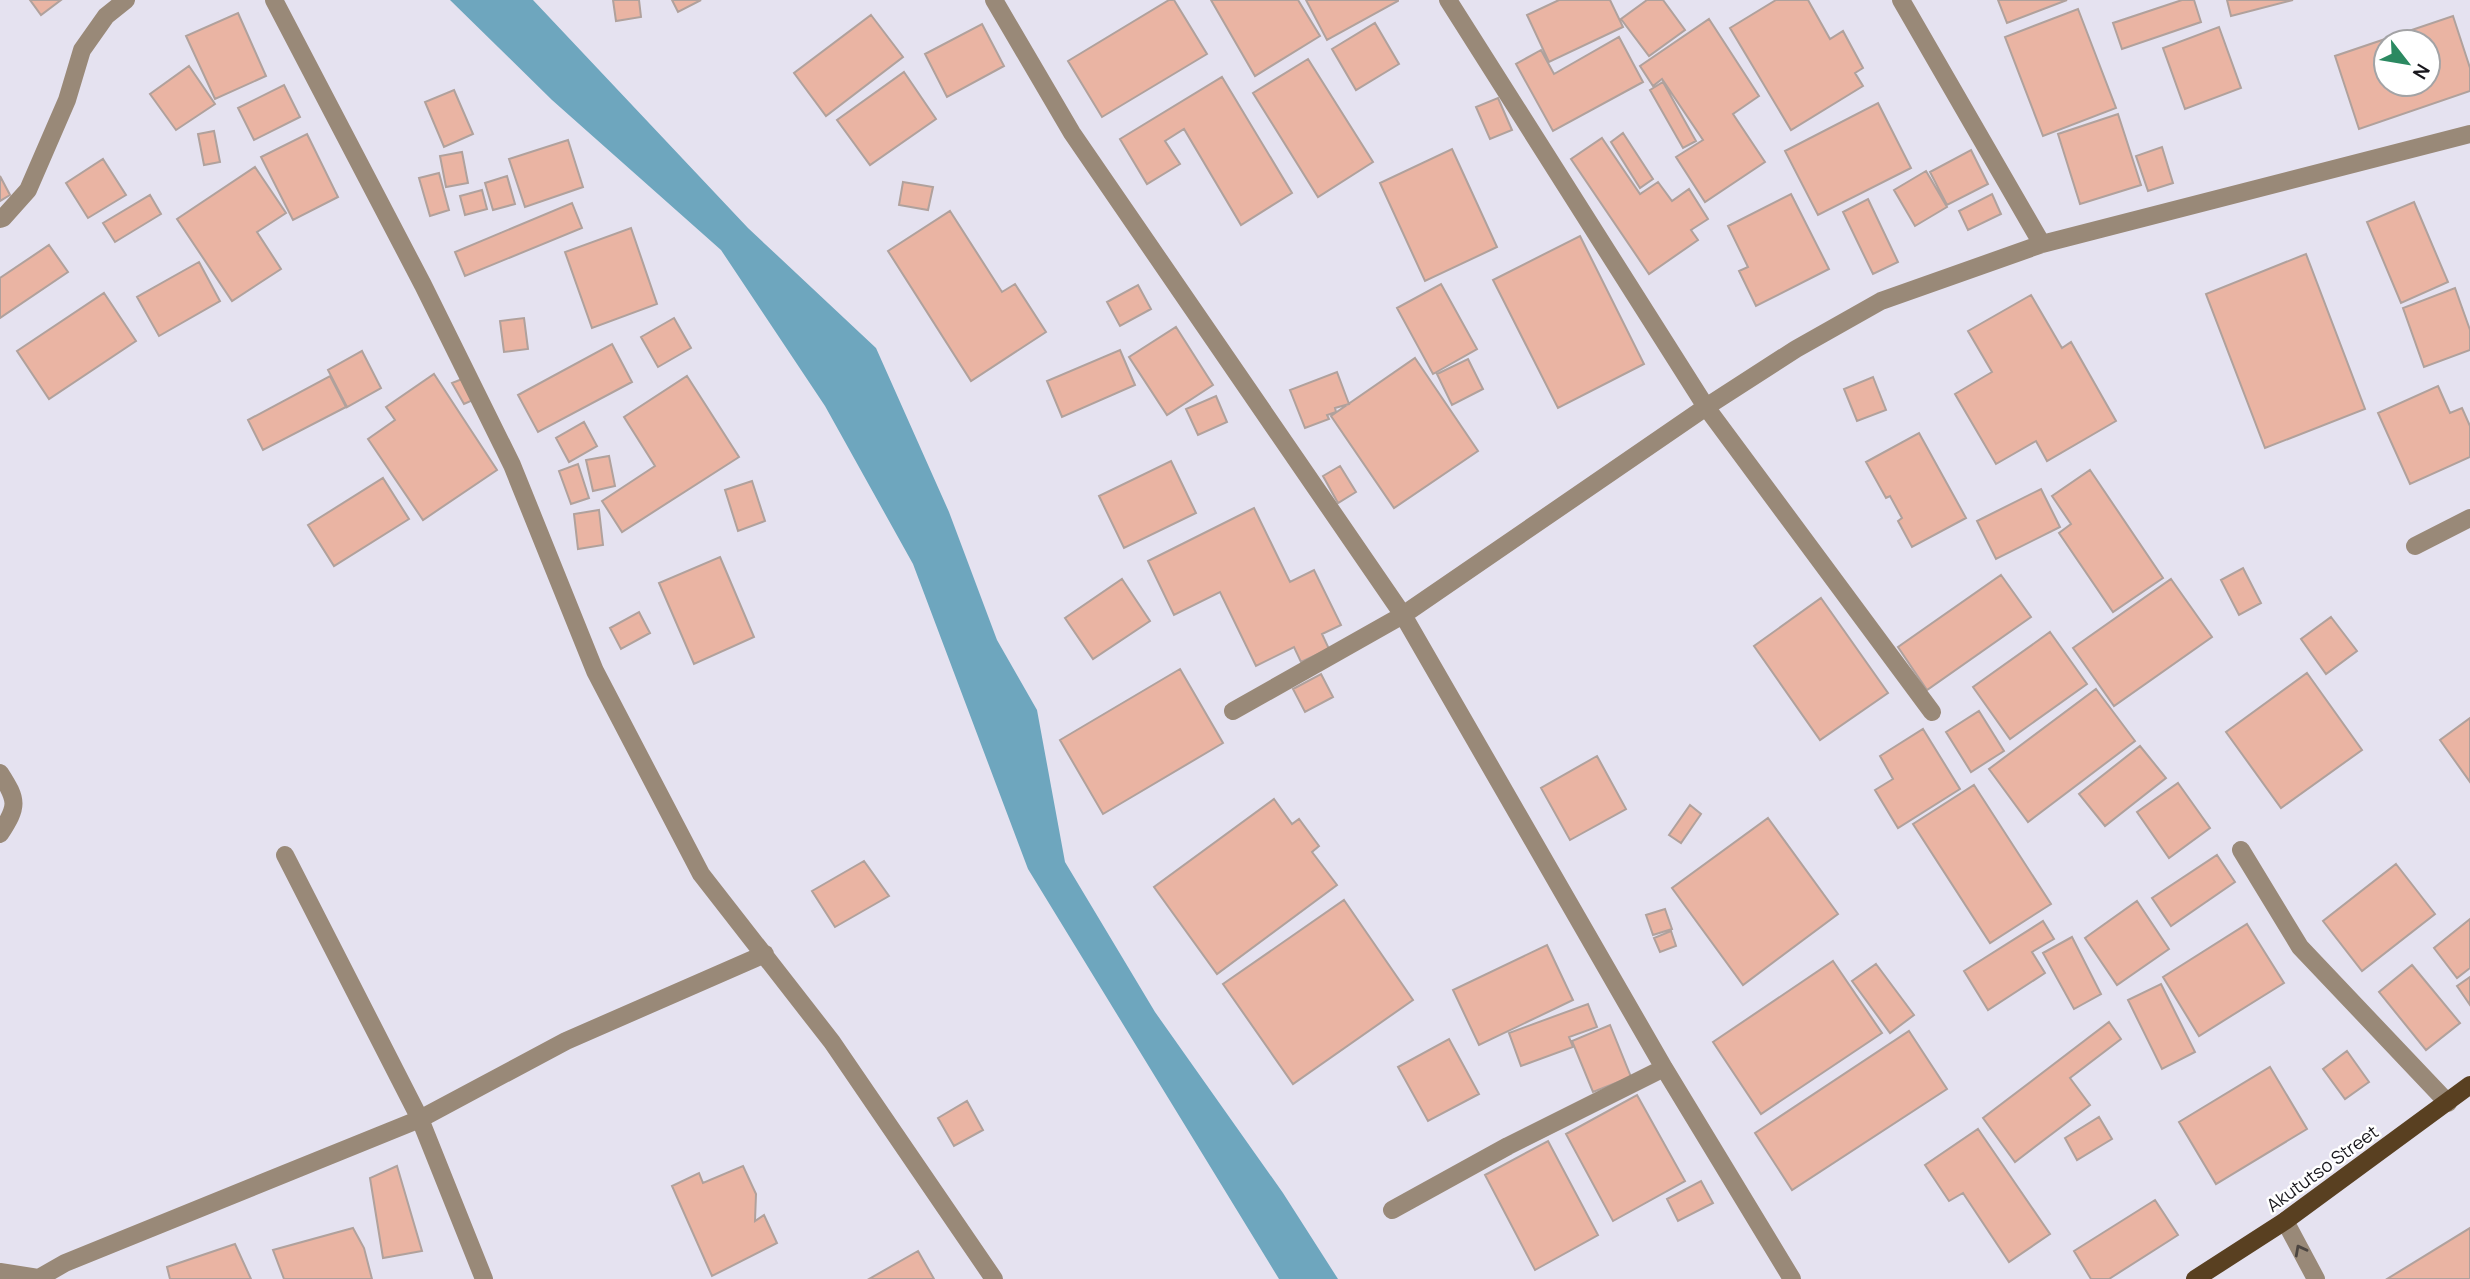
<svg xmlns="http://www.w3.org/2000/svg" width="2470" height="1279" font-family="Manrope,sans-serif">
<style>
.water{fill:#6ea6be}
.building{fill:#eab4a3;stroke:#b0a19c;stroke-width:2;fill-rule:evenodd}
.lines{fill:none;stroke-linecap:round;stroke-linejoin:round}
.minor{stroke:#998978;stroke-width:18}
.major{stroke:#594021;stroke-width:18}
.oneway{stroke:#4c4541}
.labels{text-anchor:middle;dominant-baseline:central;stroke-width:5;stroke-linejoin:round;paint-order:stroke}
.street-label{font-size:18px;fill:#19181d;stroke:#fff}
</style>
<rect width="100%" height="100%" fill="#e5e2f0"/>
<path class="water" d="M450,0H533L748,228L876,348L949,512L997,640L1037,710L1065,862L1155,1012L1283,1193L1338,1279H1279L1028,869L913,564L825,406L721,250L552,100Z"/>
<path class="building" d="M30,0H61L41,15Z
M613,0H639L641,17L616,21Z
M672,0H701L678,12Z
M1169,0H1174L1207,54L1102,117L1068,61Z
M1211,0H1298L1320,36L1255,76Z
M1306,0H1398V1L1327,40Z
M1559,0H1610L1623,27L1549,62L1527,15Z
M1647,0H1663L1685,30L1649,56L1621,19Z
M1776,0H1808L1830,39L1843,31L1863,68L1855,73L1863,86L1791,130L1730,28Z
M1998,0H2067L2007,23Z
M2182,0H2194L2201,22L2122,49L2113,23Z
M2227,0H2293L2231,16Z
M2078,9L2116,108L2043,136L2005,37Z
M238,13L266,76L215,99L186,36Z
M871,15L903,57L826,116L794,73Z
M2453,16L2470,68V91L2359,129L2335,56ZM2386,42H2428V84H2386Z
M1709,19L1759,96L1733,114L1765,162L1705,202L1676,157L1703,140L1662,79L1653,86L1640,66Z
M1375,23L1399,64L1356,90L1332,49Z
M982,24L1004,66L947,97L925,54Z
M2219,27L2241,88L2185,109L2163,48Z
M1619,37L1643,82L1553,131L1516,64L1541,50L1554,74Z
M1308,59L1373,162L1318,197L1253,93Z
M189,66L215,104L176,130L150,94Z
M904,72L936,119L870,165L837,120Z
M1222,77L1292,193L1241,225L1184,129L1165,141L1180,164L1147,184L1120,139Z
M1663,82L1696,141L1683,148L1650,90Z
M284,85L300,117L254,140L238,108Z
M454,90L473,134L444,147L425,102Z
M1498,98L1512,130L1490,139L1476,107Z
M1878,103L1911,168L1818,215L1785,151Z
M2118,114L2141,185L2080,204L2058,134Z
M214,131L220,162L204,165L198,134Z
M1623,133L1653,179L1640,188L1611,142Z
M307,134L338,197L293,220L261,157Z
M1602,138L1640,194L1658,182L1672,201L1689,189L1708,219L1691,230L1698,240L1649,274L1571,159Z
M568,140L583,187L525,207L509,159Z
M2162,147L2173,183L2148,191L2136,156Z
M1452,149L1497,247L1425,281L1380,183Z
M1971,150L1988,184L1947,205L1930,172Z
M462,152L468,183L446,187L440,156Z
M103,159L126,195L88,218L66,183Z
M255,167L286,213L257,232L281,269L232,301L177,219Z
M1926,171L1947,207L1915,226L1894,190Z
M439,173L449,210L430,216L419,178Z
M0,176L10,195L0,201Z
M507,176L515,204L493,210L485,183Z
M903,182L933,187L928,210L899,205Z
M482,190L487,209L465,215L460,196Z
M1791,194L1829,269L1756,306L1739,271L1748,267L1728,226Z
M1992,194L2001,214L1968,230L1959,211Z
M150,195L161,214L115,242L103,223Z
M1868,199L1898,262L1873,274L1843,212Z
M2414,202L2448,282L2401,303L2367,222Z
M572,203L582,228L465,276L455,252Z
M950,211L1002,292L1015,284L1046,332L971,381L888,251Z
M631,228L657,304L592,328L565,252Z
M1580,236L1644,364L1558,408L1493,280Z
M49,245L68,272L0,318V278Z
M2306,254L2365,409L2265,448L2206,294Z
M199,262L220,301L159,336L137,297Z
M1441,284L1477,349L1433,374L1397,308Z
M1138,285L1151,309L1120,326L1107,302Z
M2455,288L2470,330V350L2424,367L2403,308Z
M104,293L136,341L49,399L17,351Z
M2031,295L2062,348L2071,342L2116,421L2047,461L2036,441L1996,464L1955,394L1992,372L1968,331Z
M524,318L528,349L504,352L500,321Z
M674,318L691,348L658,367L641,337Z
M1176,327L1213,385L1167,415L1129,357Z
M612,344L632,382L538,432L518,395Z
M1120,350L1135,385L1062,417L1047,381Z
M362,351L381,388L347,407L328,370Z
M1415,358L1478,451L1394,508L1331,416Z
M1468,359L1483,389L1452,405L1437,374Z
M1337,372L1349,404L1335,408L1336,412L1327,415L1329,419L1305,428L1290,390Z
M434,374L497,470L423,520L368,439L395,420L386,407Z
M330,376L346,407L263,450L248,420Z
M687,376L739,457L622,532L602,501L655,466L624,417Z
M1873,377L1886,410L1857,421L1844,389Z
M462,379L473,400L464,404L452,383Z
M2438,386L2450,413L2462,408L2470,426V457L2410,484L2378,413Z
M1216,396L1227,422L1198,435L1186,409Z
M584,422L597,446L569,462L556,438Z
M1919,433L1966,518L1912,547L1898,521L1902,518L1890,496L1886,498L1866,462Z
M609,456L615,486L593,491L586,460Z
M1171,461L1196,513L1124,548L1099,496Z
M578,464L589,498L571,504L559,471Z
M1340,466L1356,492L1338,503L1323,476Z
M2090,470L2163,578L2113,612L2059,533L2071,524L2052,496Z
M383,478L409,519L334,566L308,525Z
M752,481L765,521L738,531L725,490Z
M2041,489L2060,527L1996,559L1977,521Z
M1254,508L1290,582L1314,570L1341,625L1322,634L1329,649L1301,662L1294,647L1256,666L1220,592L1174,615L1148,561Z
M599,510L603,545L578,549L574,514Z
M720,557L754,637L694,664L659,583Z
M2243,568L2261,603L2239,615L2221,580Z
M2001,575L2031,617L1927,690L1898,647Z
M1122,579L1150,621L1093,659L1065,618Z
M2171,579L2212,637L2114,706L2073,648Z
M1821,598L1888,693L1820,740L1754,646Z
M639,612L650,633L621,649L610,628Z
M2331,617L2357,651L2326,674L2301,639Z
M2050,632L2087,684L2010,739L1973,687Z
M1180,669L1223,743L1103,814L1060,740Z
M2307,673L2362,750L2281,808L2226,732Z
M1321,674L1333,697L1305,712L1293,689Z
M2096,689L2135,741L2028,822L1989,769Z
M1979,711L2004,751L1971,772L1946,732Z
M2470,718V782L2440,740Z
M1923,729L1960,789L1898,828L1875,790L1893,779L1880,756Z
M2140,746L2166,778L2105,826L2079,794Z
M1597,756L1626,809L1570,840L1541,788Z
M2178,783L2210,828L2169,858L2137,812Z
M1974,785L2051,904L1990,943L1913,824Z
M1274,799L1292,824L1299,819L1319,846L1312,852L1337,885L1217,974L1154,887Z
M1690,805L1701,814L1681,843L1669,835Z
M1768,818L1838,914L1743,985L1672,888Z
M2217,855L2235,882L2171,926L2152,898Z
M864,861L889,896L835,927L812,891Z
M2396,864L2435,914L2362,971L2323,921Z
M1344,900L1413,1000L1293,1084L1223,984Z
M2137,901L2169,949L2117,985L2085,938Z
M1665,909L1672,929L1653,935L1646,915Z
M2470,919V968L2457,978L2434,948Z
M2043,921L2054,939L2032,952L2045,973L1988,1010L1964,971Z
M2247,924L2284,983L2199,1036L2163,977Z
M1671,931L1676,946L1660,952L1654,938Z
M2072,937L2101,994L2074,1009L2043,953Z
M1547,945L1573,1000L1479,1045L1453,990Z
M1833,961L1882,1033L1761,1114L1713,1042Z
M1876,964L1914,1015L1890,1033L1852,981Z
M2412,965L2460,1023L2426,1050L2379,992Z
M2470,977V1005L2457,986Z
M2161,984L2195,1052L2162,1069L2128,1000Z
M1588,1004L1597,1027L1569,1037L1573,1047L1521,1066L1509,1033Z
M2109,1022L2121,1039L2070,1078L2090,1105L2015,1162L1983,1118Z
M1610,1025L1631,1077L1593,1092L1572,1041Z
M1909,1031L1947,1089L1792,1190L1755,1133Z
M1449,1039L1479,1094L1428,1121L1398,1067Z
M2347,1051L2369,1082L2345,1099L2323,1069Z
M2270,1067L2307,1129L2216,1184L2179,1122Z
M1637,1095L1685,1181L1613,1221L1566,1134Z
M967,1101L983,1130L954,1146L938,1118Z
M2099,1117L2112,1139L2077,1160L2065,1138Z
M1978,1129L2050,1234L2009,1262L1963,1193L1949,1201L1925,1165Z
M1548,1141L1598,1235L1535,1270L1485,1175Z
M397,1166L422,1251L383,1258L370,1178Z
M743,1166L756,1194L755,1221L764,1215L777,1243L712,1276L672,1186L699,1173L703,1183Z
M1701,1181L1713,1203L1678,1221L1667,1199Z
M2155,1200L2178,1235L2109,1279H2091L2074,1251Z
M353,1228L364,1248L372,1279H284L273,1250Z
M2470,1228V1279H2387Z
M235,1244L251,1279H170L167,1267Z
M918,1251L934,1279H869Z"/>
<g class="lines">
<path class="minor" d="M274,0L423,285L512,465L595,671L701,874L832,1042L994,1279
M994,0L1072,133L1403,615L1664,1068L1792,1279
M1448,0L1706,407L1932,712
M1901,0L2042,244
M0,219L3,218L28,190L67,100L82,50L106,16L126,0
M2415,546L2470,518
M1233,711L1403,615L1706,407L1796,349L1881,301L2042,244L2470,134
M0,773C18,801 18,806 0,834
M2241,850L2300,947L2448,1103
M285,855L420,1119L484,1279
M1392,1210L1508,1146L1664,1068
M2285,1221L2316,1279
M0,1272L38,1278
M37,1279L65,1263L420,1119L566,1041L765,954"/>
<path class="major" d="M2195,1279L2285,1221L2470,1085"/>
</g>
<defs><path id="oneway-chevron" d="M-2-3.5L2.5 0L-2 3.5" fill="none" stroke-width="1.6" stroke-linecap="round" stroke-linejoin="round" transform="scale(1.75)"/></defs>
<use class="oneway" href="#oneway-chevron" transform="translate(2300 1250) rotate(-118)"/>
<g class="labels">
<g class="street-label">
<text transform="translate(2322 1168) rotate(-36)">Akututso Street</text>
</g>
</g>
<g transform="translate(2407 63) rotate(121)"><circle r="33" fill="#ffffff" stroke="#a3a3a5" stroke-width="2"/>
<path d="M0-5L12 26L0 18L-12 26Z" fill="#2b8961"/>
<text y="-10" font-size="19" font-weight="bold" text-anchor="middle" fill="#19181d">N</text>
</g>
</svg>
